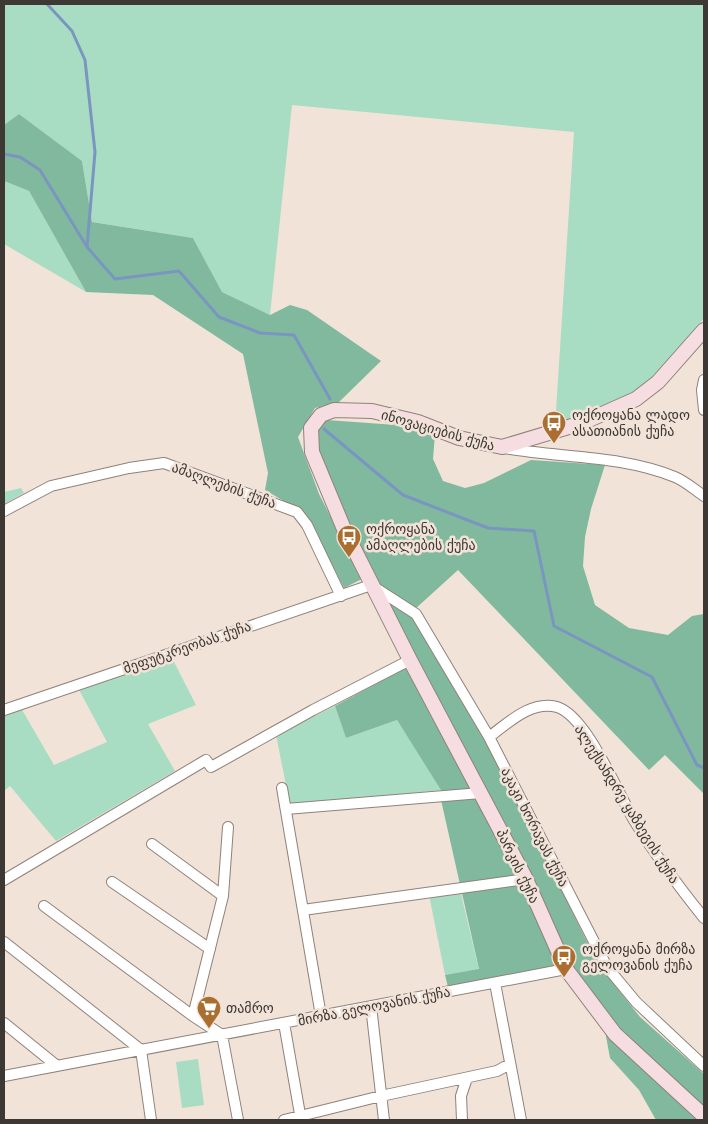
<svg xmlns="http://www.w3.org/2000/svg" width="708" height="1124" font-family="'DejaVu Sans','Noto Sans Georgian',sans-serif">
<style>
.green{fill:#a8ddc4}
.forest{fill:#80b99e}
.lines{fill:none;stroke-linecap:round;stroke-linejoin:round}
.stream{stroke:#7a96c0;stroke-width:3}
.street-casing{stroke:#8f8279;stroke-width:12}
.secondary-casing{stroke:#8f8279;stroke-width:16}
.street{stroke:#fff;stroke-width:10}
.secondary{stroke:#f6dde2;stroke-width:14}
.labels{text-anchor:middle;dominant-baseline:central;stroke-width:5;stroke-linejoin:round;paint-order:stroke}
.poi-label{font-size:14px;fill:#3e3834;stroke:#f2e3d9;text-anchor:start}
.street-label{font-size:14px;fill:#3e3834;stroke:#f2e3d9}
</style>
<rect width="100%" height="100%" fill="#f2e3d9"/>
<path class="green" d="M4,4H704V318L662,369L637,393L555,426L574,132L292,105L270,315L222,292L193,238L92,222L82,161L19,114L4,125Z
M4,181L29,191L86,292L4,244Z
M21,488L24,493L4,504V492Z
M171,656L196,705L148,724L175,771L56,841L10,786L4,791V715L21,708L54,765L107,742L78,688Z
M335,706L346,738L397,720L442,790L290,805L276,735Z
M461,894L479,970L445,975L429,895Z
M198,1059L204,1105L182,1108L176,1062Z"/>
<path class="forest" d="M19,114L82,161L92,222L193,238L222,292L270,315L290,305L307,310L381,361L338,403L315,408L298,437L319,494L362,579L344,588L306,514L265,490L268,473L243,354L153,295L86,292L29,191L4,181V125Z
M327,420L396,425L435,434L433,459L443,481L465,488L484,483L531,460L605,465L591,509L585,537L583,566L595,605L629,628L668,635L692,616L704,614V794L665,755L649,770L458,570L414,610L374,581L315,451L316,431L321,421Z
M379,594L414,619L505,776L598,964L640,1017L704,1074V1109L619,1034L572,966Z
M407,667L525,886L558,966L448,987L445,975L479,969L441,800V790L397,720L346,738L335,706Z
M605,1031L655,1081L704,1120H656L639,1090L610,1058Z"/>
<g class="lines">
<path class="stream" d="M47,4L72,31L85,60L95,152L87,247
M4,154L20,157L40,170L87,247L115,279L179,271L219,317L260,333L294,335L330,399
M324,429L403,495L488,528L534,531L554,626L652,677L697,765L704,768"/>
<defs>
<path id="street" d="M704,380L702,390L704,410
M504,448C560,458 622,455 675,477C685,481 695,490 704,496
M4,511L51,486L129,468L164,463L297,512L307,525L341,596
M4,710L371,585L416,614L489,737L607,967L636,1002L704,1066
M489,737C508,723 531,700 557,707C587,716 618,794 635,822C656,856 679,887 704,918
M282,788L321,1016
M286,809L481,793
M152,844L223,896
M4,880L206,760L211,767L313,710L410,660
M112,882L210,949
M44,906L193,1016L222,1035L238,1120
M303,910L526,879
M4,942L141,1050L151,1120
M495,983L521,1120
M371,1006L384,1120
M193,1016L223,896L228,827
M4,1023L57,1066
M284,1023L301,1120
M4,1076L566,969
M284,1120L381,1096L497,1071L510,1064
M462,1120L461,1096L467,1078"/>
<path id="secondary" d="M704,330L658,382L636,399L582,423L502,447L459,438L418,422L372,411L334,410L321,415L311,428L312,452L344,529L410,660L526,879L566,969L615,1034L704,1116"/>
</defs>
<use href="#street" class="street-casing"/>
<use href="#secondary" class="secondary-casing"/>
<use href="#street" class="street"/>
<use href="#secondary" class="secondary"/>
</g>
<defs>
<symbol id="bus-pin" viewBox="-11 -11 22 30"><path d="M0 17L-7.5 6A9.5 9.5 0 1 1 7.5 6Z" fill="#aa6f30" stroke="#f2e3d9"/><path d="M-5-6H5V4H4V6H2V4H-2V6H-4V4H-5ZM-3.5-4V0h7V-4ZM-3.5 1.2v1.5H-2V1.2ZM2 1.2v1.5H3.5V1.2Z" fill="#fff"/></symbol>
<symbol id="supermarket-pin" viewBox="-11 -11 22 30"><path d="M0 17L-7.5 6A9.5 9.5 0 1 1 7.5 6Z" fill="#aa6f30" stroke="#f2e3d9"/><path d="M-6-5.5h2.5l.6 2H6L4.5 2H-2.5L-4.4-4H-6ZM-1.5 3.2a1.3 1.3 0 1 0 .1 0ZM3 3.2a1.3 1.3 0 1 0 .1 0Z" fill="#fff"/></symbol>
</defs>
<g fill-rule="evenodd">
<use href="#bus-pin" x="540" y="409" width="28" height="38"/>
<use href="#bus-pin" x="335" y="523" width="28" height="38"/>
<use href="#bus-pin" x="550" y="943" width="28" height="38"/>
<use href="#supermarket-pin" x="195" y="994" width="28" height="38"/>
</g>
<g class="labels">
<g class="poi-label">
<text x="572" y="415">ოქროყანა ლადო<tspan x="572" dy="16">ასათიანის ქუჩა</tspan></text>
<text x="366" y="529">ოქროყანა<tspan x="366" dy="16">ამაღლების ქუჩა</tspan></text>
<text x="582" y="949">ოქროყანა მირზა<tspan x="582" dy="16">გელოვანის ქუჩა</tspan></text>
<text x="226" y="1008">თამრო</text>
</g>
<g class="street-label">
<text transform="translate(438 430) rotate(16)">ინოვაციების ქუჩა</text>
<text transform="translate(224 485) rotate(20)">ამაღლების ქუჩა</text>
<text transform="translate(187 647) rotate(-19)">მეფუტკრეობას ქუჩა</text>
<text transform="translate(627 804) rotate(58)">ალექსანდრე ყაზბეგის ქუჩა</text>
<text transform="translate(535 827) rotate(63)">აკაკი ხორავას ქუჩა</text>
<text transform="translate(518 866) rotate(64)">პარკის ქუჩა</text>
<text transform="translate(374 1006) rotate(-11)">მირზა გელოვანის ქუჩა</text>
</g>
</g>
<rect width="708" height="1124" fill="none" stroke="#3e3834" stroke-width="10"/>
</svg>
